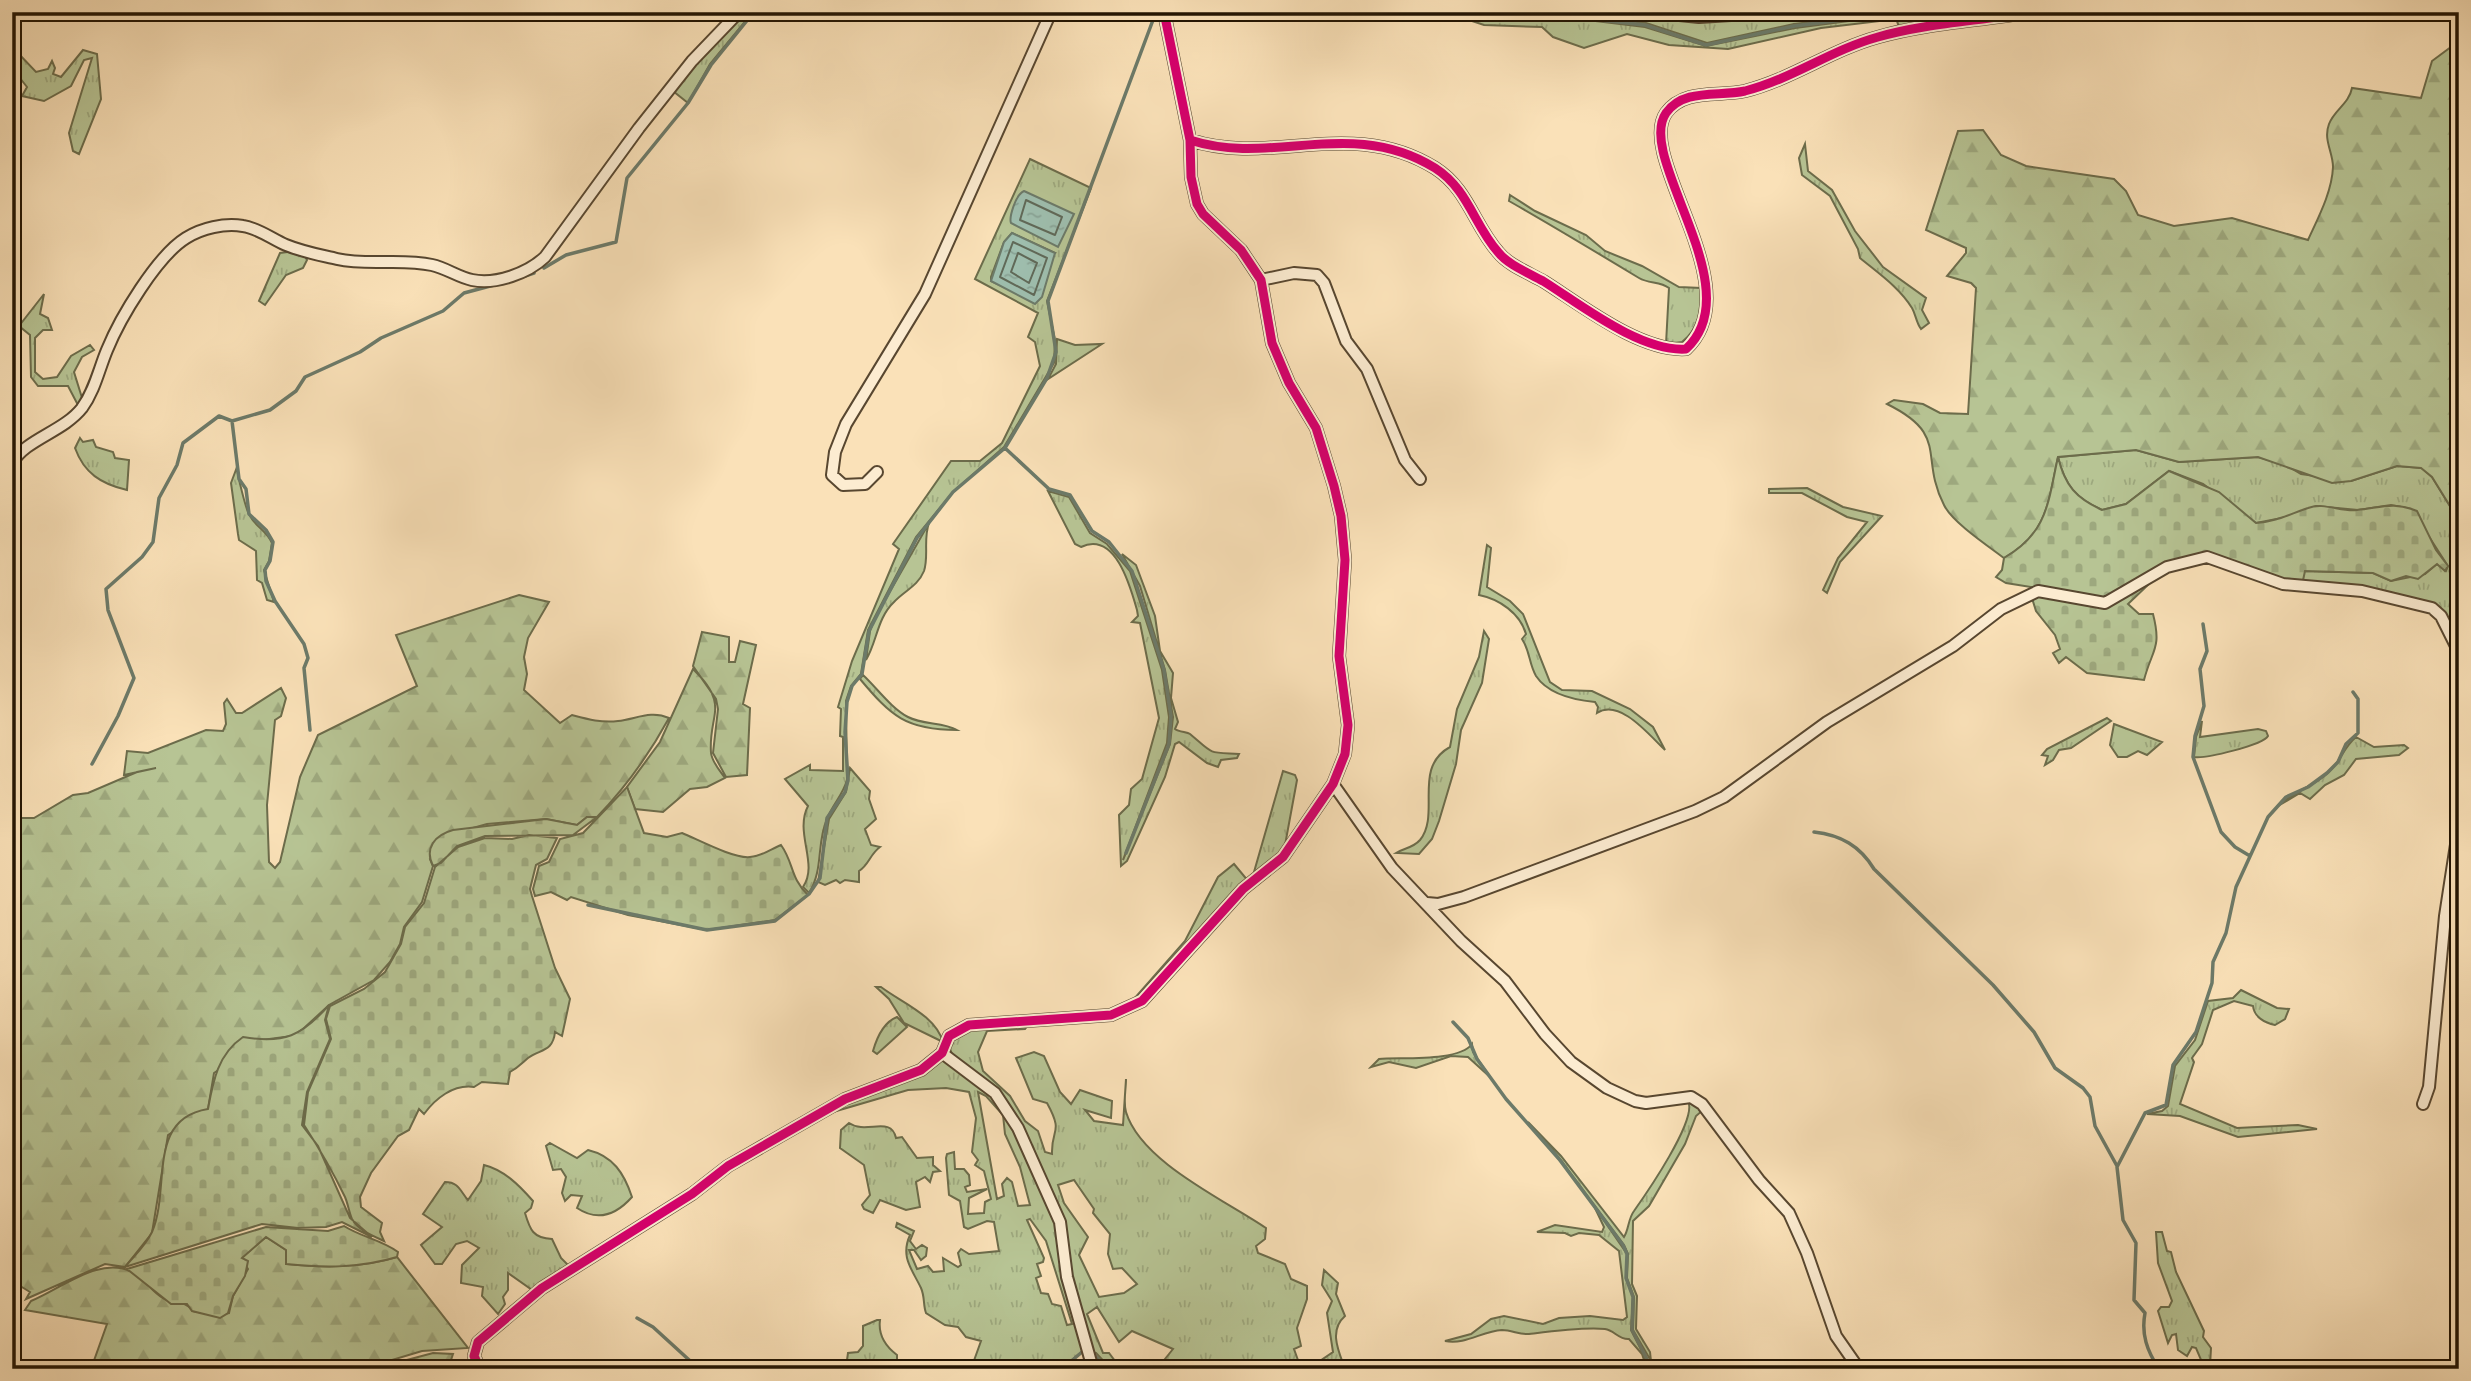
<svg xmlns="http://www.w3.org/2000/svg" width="2471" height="1381" font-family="'IM FELL Double Pica',serif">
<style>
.grass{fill:url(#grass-tufts);stroke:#6c6c4b;stroke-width:2;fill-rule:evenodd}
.forest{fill:url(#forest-firs);stroke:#6c6c4b;stroke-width:2}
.cemetery{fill:url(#cemetery-stones);stroke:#6c6c4b;stroke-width:2}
.water{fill:url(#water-ripples);stroke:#6c7a69;stroke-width:2}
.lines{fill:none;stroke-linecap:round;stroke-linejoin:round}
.shore{stroke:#606958;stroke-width:2}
.stream{stroke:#6c7a69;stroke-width:3.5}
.minor-casing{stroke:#584730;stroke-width:14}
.minor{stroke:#fcecd1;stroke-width:10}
.cycleway-casing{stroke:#fcecd1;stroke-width:13}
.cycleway{stroke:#d6006c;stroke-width:9}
</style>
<defs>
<pattern id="grass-tufts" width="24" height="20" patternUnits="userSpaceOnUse" patternTransform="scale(1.75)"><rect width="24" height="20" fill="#b7c494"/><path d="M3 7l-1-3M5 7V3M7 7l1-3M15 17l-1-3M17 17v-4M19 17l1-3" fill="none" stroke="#9da87e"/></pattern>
<pattern id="forest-firs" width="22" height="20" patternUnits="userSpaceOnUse" patternTransform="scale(1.75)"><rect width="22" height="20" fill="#b7c494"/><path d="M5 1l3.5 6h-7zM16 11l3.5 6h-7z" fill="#9da87e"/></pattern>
<pattern id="cemetery-stones" width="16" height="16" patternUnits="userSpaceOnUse" patternTransform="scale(1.75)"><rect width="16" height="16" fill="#b7c494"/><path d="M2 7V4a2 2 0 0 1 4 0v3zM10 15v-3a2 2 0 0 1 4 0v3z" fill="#9da87e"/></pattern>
<pattern id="water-ripples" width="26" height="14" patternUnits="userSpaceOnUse" patternTransform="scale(1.75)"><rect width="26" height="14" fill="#9ebeae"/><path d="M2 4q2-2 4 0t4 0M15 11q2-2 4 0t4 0" fill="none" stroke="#88a294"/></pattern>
</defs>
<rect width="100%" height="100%" fill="#fae1b8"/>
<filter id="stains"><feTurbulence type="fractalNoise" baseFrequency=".00286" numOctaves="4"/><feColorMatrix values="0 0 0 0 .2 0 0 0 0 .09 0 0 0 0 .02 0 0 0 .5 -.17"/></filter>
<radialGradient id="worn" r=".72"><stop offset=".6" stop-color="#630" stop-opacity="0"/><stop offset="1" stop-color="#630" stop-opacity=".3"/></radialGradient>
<path class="grass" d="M742,12H753L710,64L688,103L673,91L694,63Z
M1445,12H1480L1502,17L1554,16L1645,27L1706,46L1795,28L1895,15L1897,19L1821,28L1728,49L1669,45L1627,34L1584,48L1553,37L1542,27L1484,25Z
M1495,12H1625L1700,19L1791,13L1893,12L1794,24L1707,43L1646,23L1554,13Z
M83,50L97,54L101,99L79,154L73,151L69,133L92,58L84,60L71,86L44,101L22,96L27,87L12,68V58L19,54L36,72L48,69L52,61L55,68L53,74L61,77Z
M1805,144L1808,171L1832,190L1855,231L1883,267L1926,298L1922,310L1929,323L1921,329C1916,322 1916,315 1912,308C1899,287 1878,273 1860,258L1858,249L1830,196L1802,175L1799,158Z
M1030,159L1091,188L1047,301L1055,340L1054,363L1004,447L953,492L916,537L868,630L861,674L851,686L846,701L847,780C843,795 832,805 827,819C816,844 824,869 809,893L803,887C819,864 794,833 808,806L785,779L810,765V770L843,771V737L840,736L841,709L838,707L852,661L899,549L893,544L951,461H980L1002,443L1040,366L1035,342L1028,337L1038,313L975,279ZM1012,233L1055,253L1004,287L991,281V277L1004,242Z
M1510,195L1535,211L1586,235L1605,251L1642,266L1679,287L1701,288C1702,309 1699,329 1682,342L1666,344L1669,288C1660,281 1649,284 1639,278C1596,252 1553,226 1509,201Z
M295,251L304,254L307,260L303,268L286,275L265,305L259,301L280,253Z
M44,294L40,314L48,318L52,330H43L35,338V372L43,379L57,377L71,356L90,345L94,350L82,357L74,372L83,401L79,407L68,386H38L31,377L30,335L19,326Z
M1057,339L1075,345L1102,344L1048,379L1056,364Z
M80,438L83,442L93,440L96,447L113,452L115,458L129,460L127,490C101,484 84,473 75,448Z
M2136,450L2179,462L2258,457L2286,465L2301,474L2351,481L2397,466L2422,468L2432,477L2450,506L2459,508V644L2435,607L2302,585L2304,571L2373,573L2391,581L2425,574L2437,564L2446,571L2448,566L2411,509L2391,505L2358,510L2316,506L2287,517L2256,523L2203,484L2169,471L2126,504L2102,510C2076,498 2065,486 2058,457Z
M237,467C237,473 246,511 250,516C256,527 267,531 272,543L269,561L264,570L274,602L267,600L262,583L257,580L256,551L239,540L238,534L231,483Z
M1807,488L1843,507L1882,516L1840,562L1827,593L1823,590L1838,558L1867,522L1847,517L1802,493H1769V489Z
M1048,491L1069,497L1090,533L1107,544L1130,571L1162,670L1169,717L1167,743L1123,860L1170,744L1173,717L1165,670L1140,586L1122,554L1136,565L1155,616L1160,651L1173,673L1171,698L1178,722L1175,729C1179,732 1187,732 1190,734C1215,755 1206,752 1239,754L1237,758L1221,760L1218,767L1207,763L1179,742L1175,744L1165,777L1127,861L1121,866L1119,815L1129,805L1131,789L1142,779L1159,718L1140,623L1132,622L1138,616L1137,610C1130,585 1115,531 1081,547L1075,544Z
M929,523C923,539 929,556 924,571C918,586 904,591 894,602C877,618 877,642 866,660L870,631L876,616Z
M1487,545L1491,548L1487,587L1510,601L1523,614L1550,682L1562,690L1592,691L1630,709L1653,727L1665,750C1650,736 1620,698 1597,713L1598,707L1595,702C1574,700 1548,694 1536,676C1529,664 1530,651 1522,639L1526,634C1520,613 1499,599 1479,595Z
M1484,631L1489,639L1482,683L1461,730L1456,764L1439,821L1432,839L1419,854L1396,853C1404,848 1413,848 1420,840C1441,814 1412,768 1450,747L1457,709L1479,657Z
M863,675C877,688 891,708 908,717C923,725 943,722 957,730C906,730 891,716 860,679Z
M2107,718L2111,721L2071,748L2059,750L2053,760L2045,765L2048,756L2042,755L2047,749Z
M2202,721L2200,737L2258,729L2266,731L2268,736C2263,745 2205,759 2194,757L2196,737Z
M2114,724L2162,742L2147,755L2138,751L2127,757H2118L2110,745Z
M2356,737L2374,747L2404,745L2408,748L2399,755L2356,759L2344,775L2325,785L2310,799L2300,793L2278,806C2294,791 2313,787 2329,772C2341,761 2343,748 2356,737Z
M850,768L870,791L869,799L876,819L865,829L871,845L880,847C870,854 869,865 859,871V882L845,880L840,883L836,880L825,885L818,882L829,819L846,792Z
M1283,771L1295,775L1297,780L1283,856L1255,876L1254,872Z
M1234,864L1249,882L1141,1000H1133L1185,941L1218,877Z
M876,987H881C902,1003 935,1015 943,1042L904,1023L889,999Z
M2241,990L2277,1008L2289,1009L2285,1019L2275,1025C2265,1023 2254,1017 2253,1006L2234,1001L2213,1010L2202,1044L2192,1058L2194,1062L2180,1104L2237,1128L2298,1125L2317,1129L2238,1137L2180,1116L2147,1114L2162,1111L2168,1106L2175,1066L2195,1040L2208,1001L2233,998Z
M897,1017L907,1027L877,1054L873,1051C877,1037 884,1022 897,1017Z
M1029,1024L1025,1029L987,1031L978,1052L983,1071L1010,1096L1025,1121L1038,1131L1045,1152L1052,1154C1051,1128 1064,1134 1047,1103L1033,1099L1016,1058L1034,1052L1044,1056L1060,1092L1071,1104L1080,1090L1112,1101L1111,1118L1085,1110L1094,1121L1123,1125L1126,1079C1126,1090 1123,1102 1126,1112C1141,1162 1225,1200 1266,1228L1265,1239L1256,1246L1258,1253L1285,1264L1291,1279L1307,1286V1299L1297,1328L1301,1346L1294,1349L1299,1363L1307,1369H1157L1173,1349L1132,1331L1119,1342L1097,1307L1087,1314L1103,1353H1109L1121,1369H1111L1096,1353L1090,1352L1068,1269L1064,1228L1011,1108L952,1054L949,1046L953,1038L970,1029ZM1074,1180L1094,1209L1093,1213L1110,1234L1108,1254L1113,1269L1122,1268L1137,1284L1124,1293L1099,1297L1079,1255L1088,1237L1064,1203L1058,1185Z
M1472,1044L1473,1052L1490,1077L1468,1057L1451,1056L1416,1068L1389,1062L1371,1067L1379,1059C1400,1057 1459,1062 1472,1044Z
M942,1056L1006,1109L1054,1210L1084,1350L1061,1369H971L981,1341L966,1337L958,1327L945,1325L926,1313C923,1305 925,1297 921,1288C912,1269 900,1257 910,1235L896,1227L897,1223L914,1231L910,1241L916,1249L922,1245L927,1248L926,1256L921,1260L914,1250H909L917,1269L928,1266L933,1272L944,1271L943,1258L958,1267L961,1265L958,1253L961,1249L969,1254L999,1251L994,1222L987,1221L968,1229L964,1227L960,1201L949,1195L946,1158L947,1154L954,1152L955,1169H964L969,1175L970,1185L965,1187L967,1192L987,1189L969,1198L968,1214L984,1213L985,1202L991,1199L984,1171L975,1165L978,1160L972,1152L976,1118L969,1092L946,1088L908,1090L833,1112L805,1127L846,1100ZM978,1092L986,1096L1003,1115L1005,1134L1020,1167L1030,1205L1018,1206L1012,1182L1007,1178L1002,1184L1004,1196L997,1199ZM1030,1219L1046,1241L1072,1324L1067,1325L1061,1306L1052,1304L1048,1294L1041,1293L1036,1278L1041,1276L1037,1264L1043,1262L1044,1258L1027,1220Z
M1688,1101L1703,1110L1696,1116L1685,1144L1649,1206L1633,1221L1632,1284L1637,1296L1636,1329L1650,1352L1651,1361L1633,1330L1634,1297L1627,1278L1628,1254L1624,1245L1560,1159L1528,1122L1561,1156L1624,1237C1629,1229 1628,1219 1634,1211C1646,1194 1698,1119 1688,1101Z
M849,1123C866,1135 891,1115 896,1138L902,1137L917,1158L933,1157V1165L940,1171L933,1172L930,1182L925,1177L916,1182L920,1207L906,1210L880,1200L873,1213L864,1209L862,1205L870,1195L864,1165L840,1148L841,1130Z
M550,1143L577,1158L588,1150C613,1156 624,1173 632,1197C616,1215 598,1222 577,1208L582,1196L571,1195L565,1201L562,1193L566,1177L561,1169L553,1170L546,1146Z
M484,1165C504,1170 519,1185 533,1201L531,1208L525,1213C530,1230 533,1238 552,1239L561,1258L571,1268L535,1292L508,1273V1290L503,1297L505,1304L498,1314L482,1296L483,1287L461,1283L462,1265L479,1248L467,1241L456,1244L442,1264H435L421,1245L442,1227L423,1214L445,1182C459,1182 460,1191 468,1200L481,1181Z
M1594,1206L1627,1254L1626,1278L1633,1297L1631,1330L1651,1369H1647L1642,1354L1629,1339C1619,1340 1614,1330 1605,1329C1582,1327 1553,1331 1529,1334C1520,1335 1512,1330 1502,1330C1482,1331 1466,1345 1445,1341L1471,1334L1491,1319L1504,1316L1543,1324L1559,1318L1590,1316L1623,1320L1627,1317L1619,1251L1599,1235L1579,1233L1571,1236L1565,1233L1537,1232L1555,1225L1602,1232L1604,1227Z
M2156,1232H2162L2167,1251L2171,1252L2176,1272L2204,1331L2203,1337L2211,1348L2210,1366L2204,1367L2196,1348L2192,1347L2187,1356L2178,1350L2176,1334L2172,1335L2168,1343L2158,1311L2161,1307H2169L2172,1301L2158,1263Z
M1324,1270L1338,1283L1336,1294L1345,1316C1329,1330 1338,1350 1344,1366L1342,1369H1323L1320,1361L1333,1352L1327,1313L1332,1301L1322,1285Z
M877,1320H880C878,1335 885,1346 897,1355V1362L910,1369H853L847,1360L848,1353L858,1352L863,1346V1326Z"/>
<path class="forest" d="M1917,12H1989L1899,27L1895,15Z
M2459,41V508L2450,506L2432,477L2421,468L2397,466L2351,481L2332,483L2258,457L2179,462L2136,450L2058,457C2048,502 2048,533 2004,558C1988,546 1952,522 1944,505C1919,456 1950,435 1887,404L1894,400L1923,404L1940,413L1968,414L1976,288L1971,283L1947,276L1966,253V248L1926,230L1958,131L1983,130L2001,155L2026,166L2114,179L2126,191L2138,215L2174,226L2232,218L2308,240C2318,218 2332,192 2333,167C2333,152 2323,140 2329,124C2334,110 2349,104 2352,88L2421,98L2432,61Z
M519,595L549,602L528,638L524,657L527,674L524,690L560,723L572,715C587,719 601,723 618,721C636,719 651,710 669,718C650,753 625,788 597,817H587L577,825L546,819L487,824L473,828L430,859L433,866L422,902L404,927L400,944L390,962L374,980L329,1005L303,1029L292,1036L262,1040L214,1073L208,1109L168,1135L152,1233L125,1267L105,1264L26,1299L30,1292L12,1281V818H34L73,795L88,793L137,772L156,768L124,775L127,751L148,753L206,730L223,731L226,724L224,703L227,699L236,713H242L281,688L286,698L281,716L275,720L267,805L269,862L275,868L280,862L300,777L318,735L417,686L396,635Z
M702,632L729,637V662H735L740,641L756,645L743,704L750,708L747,775L726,777L713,753L718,709L716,699L693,666Z
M693,669C731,706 708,714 711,753C712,762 720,771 725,778L707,787L690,789L663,812L635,809L627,787L660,742Z
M266,1237L286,1250L287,1264C325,1268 360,1268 397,1257L468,1348L422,1351L362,1369H91L107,1324L25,1310L31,1301C61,1289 101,1254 134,1273C145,1279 152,1292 163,1298C174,1304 185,1300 193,1311L214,1315L229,1313L233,1296L248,1269L241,1258Z
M433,1353L453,1354L448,1369H373Z"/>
<path class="cemetery" d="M2058,457C2065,486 2076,498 2102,510L2126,504L2169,471L2219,492L2256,523C2275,522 2290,514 2308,508C2324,502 2341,512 2357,510C2380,508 2393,501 2417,511L2436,550L2448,566L2445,571L2437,564L2418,579L2406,576L2391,581L2373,573L2305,571L2302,585L2200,556L2106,599L2006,583L1996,577L2002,570L2004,558C2048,533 2048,502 2058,457Z
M2151,582L2128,604L2139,614H2153C2162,649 2152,649 2144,680L2087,673L2066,657L2059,663L2053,653L2060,649L2055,635L2036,611L2031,595L2093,604Z
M627,787L644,833L667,837L682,833C697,839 734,859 750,857C763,856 771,849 781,845C794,863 790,878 808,895L775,920L707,930L628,915L571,897L567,900L551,892L535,896L533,889L539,866L549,862L560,839L583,833Z
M587,817H597L573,835L485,836L457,846L441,863L433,866C424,848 435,835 453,830L546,819L577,825Z
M529,835L557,838L547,859L536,865L530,889L532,896L555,968L570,999L562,1036L555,1032C553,1052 540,1049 528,1058C522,1063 519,1067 510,1072L508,1084L482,1082L474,1087C453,1084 435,1099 424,1114L419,1109L409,1130L398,1136L371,1173L360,1197L361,1207L382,1223L380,1232L384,1241C373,1236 358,1230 352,1219C349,1212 348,1204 345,1197C333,1172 319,1148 304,1125L308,1092L331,1039L326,1019L330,1006L364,989L385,972L401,944L405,927L424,903L435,867L458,847L485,838L512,839Z
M329,1005L325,1020L330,1039L307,1092L302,1125L318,1146L350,1218L372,1237L342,1222L326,1227L298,1228L262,1224L125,1267C134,1256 146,1245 152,1232C171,1188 146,1119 208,1109C213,1081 218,1054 243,1037C284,1044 302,1036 329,1005Z
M344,1226C361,1237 382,1240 398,1252L397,1257C360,1268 325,1268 286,1264V1250L266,1237L242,1258L248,1261L245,1276L233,1296L228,1313L220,1318L192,1311L187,1304H171L127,1269L266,1227L328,1231Z"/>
<path class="water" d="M1024,191L1074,214L1058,247L1011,223C1009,218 1015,195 1024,191Z
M1012,233L1055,253L1042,297L1035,304L991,281L1004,242Z"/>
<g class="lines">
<path class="shore" d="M1026,200L1062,217L1055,235L1020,220Z
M1013,242L1047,258L1034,295L1000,277Z
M1018,253L1037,263L1029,283L1011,272Z"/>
<path class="stream" d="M1487,12L1502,16L1554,15L1645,25L1706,45L1794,26L1908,12
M544,268L566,255L616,242L627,178L688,103L711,65L754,12
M525,276L534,273
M1005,448L1049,489L1070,495L1092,531L1109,542L1132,571L1164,670L1171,716L1169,744L1126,853
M2203,624L2207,651L2200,669L2204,706L2195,736L2193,757L2221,832L2235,847L2250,856
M310,730L304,668L308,658L304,644L275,601L266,581L265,570L270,561L273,542L266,530L249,514L246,489L239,479L232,421L270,410L296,391L305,377L360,352L381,338L443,311L464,293L494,285
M92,764L118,716L134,678L108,610L106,589L142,557L153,542L159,498L177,465L183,443L219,416L232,421
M1814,832C1841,835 1860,846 1874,869L1993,985L2034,1032L2055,1068L2083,1088L2090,1097L2095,1126L2117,1166
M588,905L707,930L775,921L809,894L820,878L827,818L845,792L848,780L845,732L847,702L852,686L862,674L869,631L917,538L953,492L1005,448L1047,378L1056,352L1048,301L1156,12
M1453,1022L1468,1038L1477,1059L1506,1099L1559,1159L1623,1245L1627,1254L1626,1278L1633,1297L1632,1330L1652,1369
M637,1318L653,1327L699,1369
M1092,1353L1109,1369
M1062,1369L1082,1352
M2159,1369C2147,1351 2141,1334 2145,1313L2134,1300L2136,1243L2123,1220L2117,1167L2145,1113L2166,1105L2173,1065L2196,1032L2212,983L2213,962L2226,933L2236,887L2268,817L2286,797L2308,787L2327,773L2338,762L2346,744L2358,733V699L2353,692"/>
<defs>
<path id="minor" d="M1650,12L1699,17L1779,12
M1190,140C1272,167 1351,116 1435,168C1468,189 1474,225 1498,252C1508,265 1529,273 1543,281C1580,304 1640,352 1686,349C1752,288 1635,158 1666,113C1684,88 1718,97 1745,91C1792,79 1831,50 1878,37C1927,23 1980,21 2030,12
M1261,280L1294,273L1317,275L1324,283L1346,341L1367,369L1405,460L1420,479
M12,463C26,439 63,432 82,408C95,390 99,369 107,350C120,318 157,256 186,238C202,228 224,223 243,226C258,228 272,239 286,245C303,252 320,255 337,259C369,266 401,258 432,265C446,268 458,277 472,280C496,285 528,273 545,257L639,128L692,61L739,12
M877,472L865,484L843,485L832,475L835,452L846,424L925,294L1051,12
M1333,784L1392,868L1461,941L1505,981L1545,1034L1571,1062L1607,1088L1635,1101L1646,1103L1691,1097L1702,1104L1759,1180L1789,1213L1807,1253L1836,1336L1859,1369
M1427,903L1438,904L1464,897L1695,811L1724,797L1827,722L1953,646L2001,609L2038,591L2105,603L2167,567L2207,557L2283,584L2362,591L2432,608L2441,616L2459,652
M942,1053L995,1093L1018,1128L1060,1222L1067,1277L1093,1369
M2423,1104L2429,1087L2445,916L2459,825
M480,1369L474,1356L478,1342L542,1288L692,1194L728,1166L845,1099L921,1070L942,1053L949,1036L969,1025L1111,1015L1142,1001L1243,889L1283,857L1333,784L1345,754L1348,725L1339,656L1345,560L1341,516L1334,486L1316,428L1289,383L1272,343L1261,280L1241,250L1203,214L1197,204L1191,177L1190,140L1164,12"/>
</defs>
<use href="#minor" class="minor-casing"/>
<use href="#minor" class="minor"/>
<defs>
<path id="cycleway" d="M1190,140C1272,167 1351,116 1435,168C1468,189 1474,225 1498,252C1508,265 1529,273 1543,281C1580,304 1640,352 1686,349C1752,288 1635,158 1666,113C1684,88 1718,97 1745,91C1792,79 1831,50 1878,37C1927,23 1980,21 2030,12
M480,1369L474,1356L478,1342L542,1288L692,1194L728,1166L845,1099L921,1070L942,1053L949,1036L969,1025L1111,1015L1142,1001L1243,889L1283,857L1333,784L1345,754L1348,725L1339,656L1345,560L1341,516L1334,486L1316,428L1289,383L1272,343L1261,280L1241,250L1203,214L1197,204L1191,177L1190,140L1164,12"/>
</defs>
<use href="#cycleway" class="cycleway-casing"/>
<use href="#cycleway" class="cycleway"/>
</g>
<rect width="2471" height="1381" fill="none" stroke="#fae1b8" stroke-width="42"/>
<rect x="14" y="14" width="2443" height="1353" fill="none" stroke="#221402" stroke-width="3.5"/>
<rect x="21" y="21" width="2429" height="1339" fill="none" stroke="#221402" stroke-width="2"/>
<rect width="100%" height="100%" filter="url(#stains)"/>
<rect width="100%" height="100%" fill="url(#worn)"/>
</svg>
